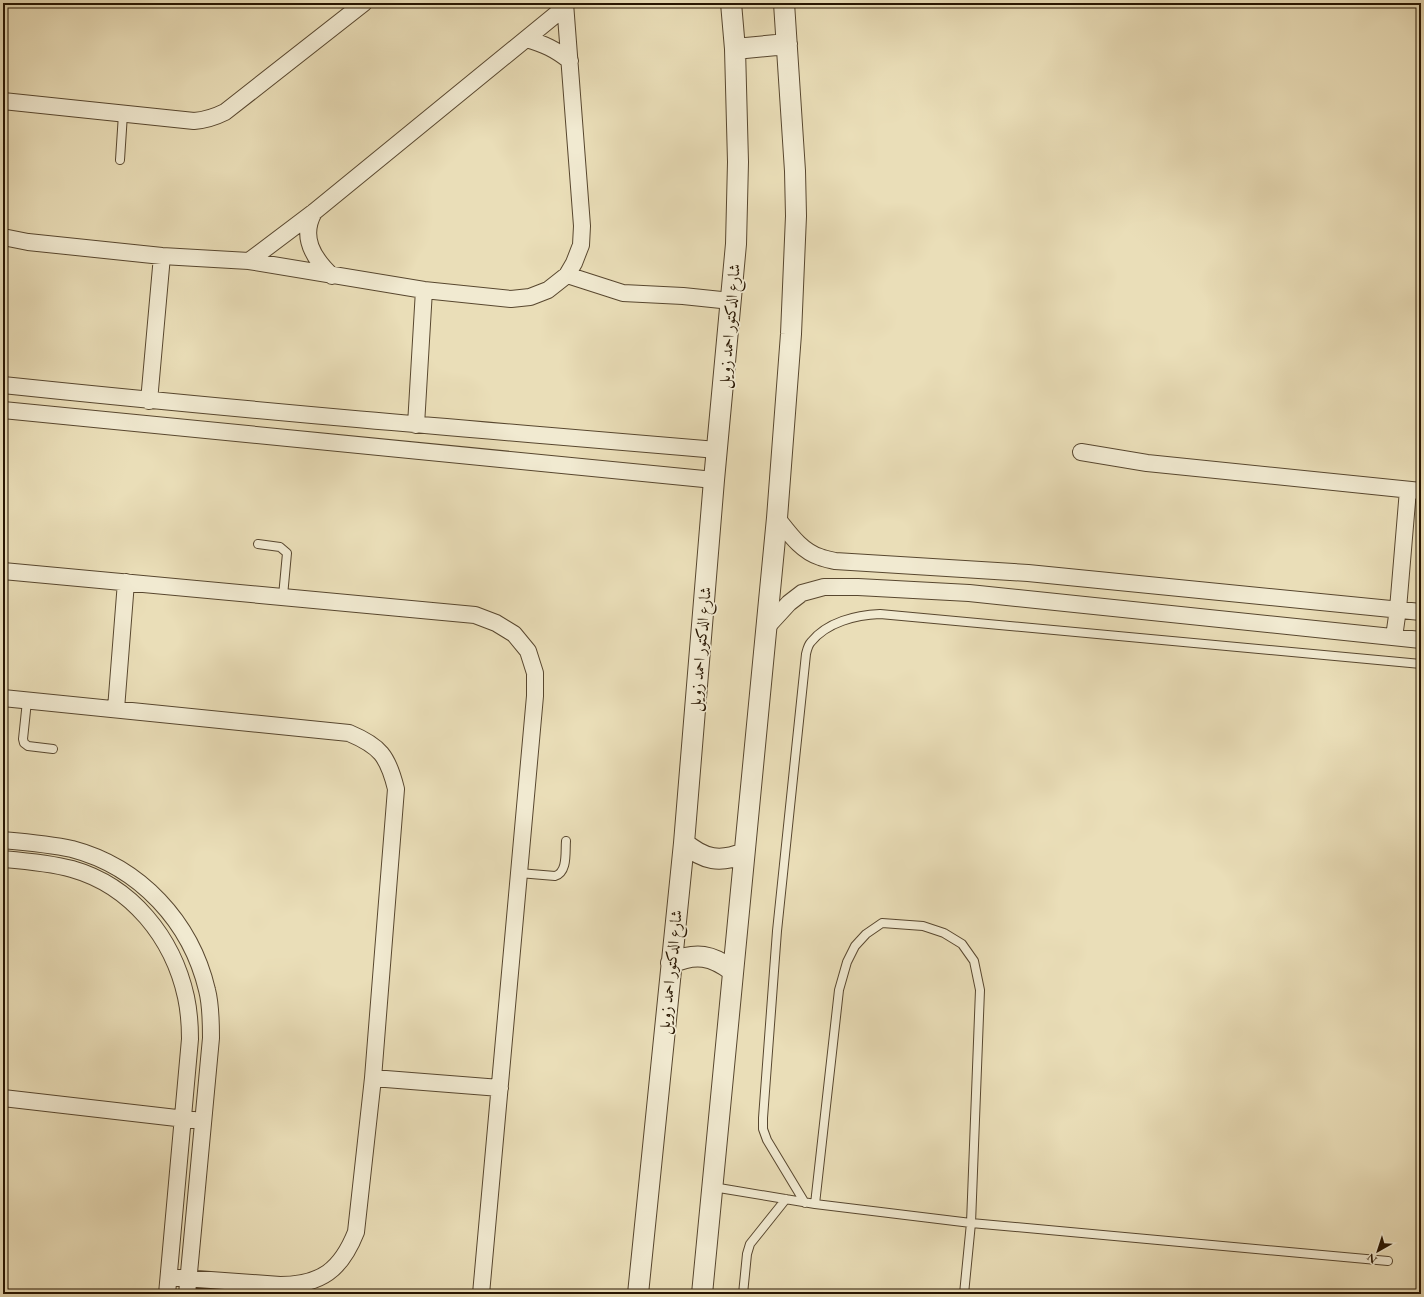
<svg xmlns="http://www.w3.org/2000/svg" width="1424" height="1297" font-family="'EB Garamond',Amiri,serif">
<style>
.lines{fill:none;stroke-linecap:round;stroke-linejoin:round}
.service-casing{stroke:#58472f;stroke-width:10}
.minor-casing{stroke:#58472f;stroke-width:18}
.tertiary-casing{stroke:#58472f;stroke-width:22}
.service{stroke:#f1ead1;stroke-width:8}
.minor{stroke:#f1ead1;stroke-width:16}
.tertiary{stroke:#f1ead1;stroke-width:20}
.labels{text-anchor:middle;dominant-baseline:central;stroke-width:3.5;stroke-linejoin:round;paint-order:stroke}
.street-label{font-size:16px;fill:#271501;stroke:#f1ead1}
</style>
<rect width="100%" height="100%" fill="#eadeb8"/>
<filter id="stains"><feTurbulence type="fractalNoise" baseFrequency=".005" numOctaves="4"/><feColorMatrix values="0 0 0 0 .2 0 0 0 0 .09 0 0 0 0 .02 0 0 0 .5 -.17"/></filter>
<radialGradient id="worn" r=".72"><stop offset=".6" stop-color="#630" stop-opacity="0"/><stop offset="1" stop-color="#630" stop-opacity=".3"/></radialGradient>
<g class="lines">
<defs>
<path id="service" d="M120,160L123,114
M258,544L280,547L287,553L283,596
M27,701L23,739L24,743L28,746L53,749
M519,873L555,876C568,872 565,852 566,841
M713,1187L815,1204L971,1223L1388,1261
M805,1203L767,1140L763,1129V1118L777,931L806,654C807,650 808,645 811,642C827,622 856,615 880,614L1421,664
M815,1204L839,990L847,962L855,946L866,934L882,923L923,926L944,933L962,944L974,961L980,990L971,1223L964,1294
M743,1294L747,1254L750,1244L786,1199"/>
<path id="minor" d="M526,39C544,44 555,49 570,61
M3,101L194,121C206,120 215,117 225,112L364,3
M314,212C300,237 313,258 332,276
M3,237L28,242L162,256L249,261L424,290L511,299L530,297L548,290L567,275L574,263L581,245L582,226L565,3
M249,261L314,212L565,7
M567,275L623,293L683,296L731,301
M3,385C241,410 479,430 717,450
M149,401L162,256
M3,410L714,480
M416,425L424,290
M1081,452L1147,463L1421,491
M777,518C789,533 801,551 820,557C825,559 831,560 835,561L1028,573L1421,612
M3,571L475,615L496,623L514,634L528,651L535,673V696L481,1294
M766,628L789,603L802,593L824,587H858L969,593L1421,640
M1394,637L1398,609L1408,490
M3,698L349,733C380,746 388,756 396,789L373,1078L356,1232C341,1270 321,1285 280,1285L169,1277
M116,709L126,582
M3,840C26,842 50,844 72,849C140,867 191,922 207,990C211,1005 211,1022 211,1038L187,1294
M3,859C26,861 50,863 72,869C132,886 173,938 186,997C189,1011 190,1025 190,1039L167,1294
M373,1078L500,1088
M3,1098L194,1120"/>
<path id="tertiary" d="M735,49L787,44
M684,843C704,860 720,863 744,853
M671,963C696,952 712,955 733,971
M638,1294L684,843L714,480L736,244L738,162L735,49L731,3
M702,1294L777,518L791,334L796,216L795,171L784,3"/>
</defs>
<use href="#service" class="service-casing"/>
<use href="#minor" class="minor-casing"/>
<use href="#tertiary" class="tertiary-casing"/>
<use href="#service" class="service"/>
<use href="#minor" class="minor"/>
<use href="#tertiary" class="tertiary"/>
</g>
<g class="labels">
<g class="street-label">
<text transform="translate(729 326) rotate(-85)">شارع الدكتور احمد زويل</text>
<text transform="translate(700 649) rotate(-85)">شارع الدكتور احمد زويل</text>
<text transform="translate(670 972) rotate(-84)">شارع الدكتور احمد زويل</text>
</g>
</g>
<rect width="1424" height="1297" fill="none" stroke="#eadeb8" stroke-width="16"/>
<rect x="4" y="4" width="1416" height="1289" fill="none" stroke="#271501" stroke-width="2"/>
<rect x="8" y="8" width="1408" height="1281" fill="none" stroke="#271501"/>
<g transform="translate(1378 1251) rotate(219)" stroke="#f1ead1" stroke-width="3" paint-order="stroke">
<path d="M0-3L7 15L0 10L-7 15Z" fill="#271501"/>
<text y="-6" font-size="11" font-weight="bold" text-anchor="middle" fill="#271501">N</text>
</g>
<rect width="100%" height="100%" filter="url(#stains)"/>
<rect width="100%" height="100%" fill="url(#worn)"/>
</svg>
